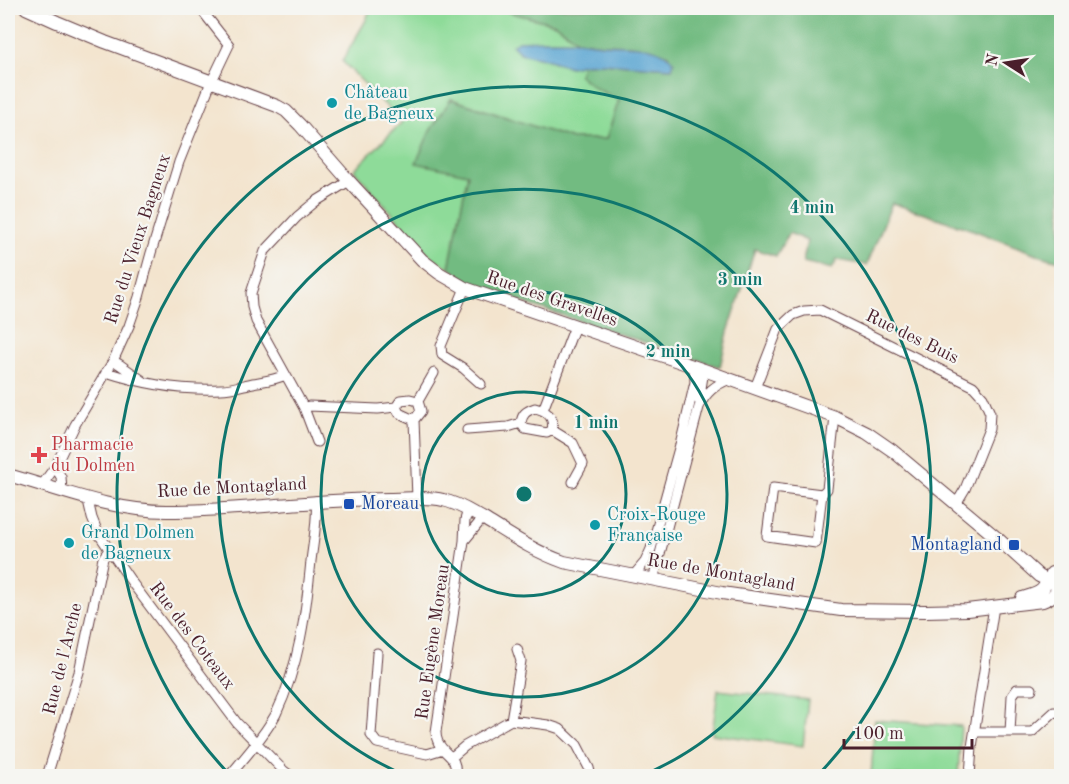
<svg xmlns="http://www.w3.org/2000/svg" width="1069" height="784" font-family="'Old Standard TT',serif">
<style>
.green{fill:#8edb99;stroke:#6c7d62;stroke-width:1.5}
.forest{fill:#72bb81;stroke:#5e6d56;stroke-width:1.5}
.water{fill:#5aa5d2;stroke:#52627e;stroke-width:1.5}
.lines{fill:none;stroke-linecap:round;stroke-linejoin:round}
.street-casing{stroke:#633d43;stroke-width:11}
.secondary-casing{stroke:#633d43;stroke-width:14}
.street{stroke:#fff;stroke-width:9}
.secondary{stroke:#fff;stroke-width:12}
.ring{fill:none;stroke:#0f766e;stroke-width:3}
.culture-dot{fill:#0f9aa8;stroke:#f6f6f2;stroke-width:2}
.health-dot{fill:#e0444e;stroke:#f6f6f2;stroke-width:2}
.transit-dot{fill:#1a4fb4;stroke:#f6f6f2;stroke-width:2}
.labels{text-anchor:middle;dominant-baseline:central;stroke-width:4.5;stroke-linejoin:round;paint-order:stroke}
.culture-label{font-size:18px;fill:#0d838f;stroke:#f6f6f2;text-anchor:start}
.street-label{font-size:18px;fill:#4a1f2b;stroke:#f6f6f2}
.health-label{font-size:18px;fill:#be3a42;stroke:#f6f6f2;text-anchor:start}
.transit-label{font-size:18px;fill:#164399;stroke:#f6f6f2;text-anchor:start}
.centre{fill:#0f766e;stroke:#f6f6f2;stroke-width:3}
.ring-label{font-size:18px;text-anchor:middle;font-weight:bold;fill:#0f766e;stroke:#f6f6f2;stroke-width:4.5;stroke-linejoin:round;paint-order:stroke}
</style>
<rect width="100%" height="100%" fill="#f6f6f2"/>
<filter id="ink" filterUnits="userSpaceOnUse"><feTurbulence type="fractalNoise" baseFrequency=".0167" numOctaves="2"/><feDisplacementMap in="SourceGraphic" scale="12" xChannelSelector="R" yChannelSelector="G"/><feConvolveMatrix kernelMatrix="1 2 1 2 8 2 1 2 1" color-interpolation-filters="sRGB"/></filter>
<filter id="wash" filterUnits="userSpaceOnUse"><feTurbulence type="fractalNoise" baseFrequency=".008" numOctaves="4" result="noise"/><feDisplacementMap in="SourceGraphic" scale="24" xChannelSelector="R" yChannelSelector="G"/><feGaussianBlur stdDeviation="1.35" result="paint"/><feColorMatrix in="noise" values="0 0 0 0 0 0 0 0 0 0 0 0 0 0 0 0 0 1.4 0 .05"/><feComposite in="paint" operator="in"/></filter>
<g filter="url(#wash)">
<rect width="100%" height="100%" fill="#f3e4ce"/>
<path class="green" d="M371,8H509L508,12L556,24L577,40L518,41L520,53L543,58L570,67L583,64L579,75L595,88L619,100L607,139H572L451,99L417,162L468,174L449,268L428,254L354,170L402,122L342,61L365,22Z
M718,690L808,700L803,746L712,734Z
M875,720L961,726L958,776H871Z"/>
<path class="forest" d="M509,8H1061V261L1047,258L973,230L892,203L867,265L837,260L832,269L803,262L807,241L789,233L776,256L755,249L728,332L720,367L479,288L449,268L468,174L416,163L430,131L451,99L572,139H606L619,100L595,88L579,75L583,64L602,63L672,68L669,55L652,49L630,45L602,44L577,40L556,24L508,12Z"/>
<path class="water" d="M546,40C557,40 568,40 579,41C587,42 594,43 602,44C625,46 658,42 674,62L672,68L602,63L584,64L570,67L543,58L520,53L512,45L518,41Z"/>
</g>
<g filter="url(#ink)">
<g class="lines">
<defs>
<path id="street" d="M465,288L441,346L442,355L463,368L481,384
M113,361L119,364L143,381
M106,372C143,384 182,391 221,389C232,389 243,385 253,383C264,381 275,380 285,375
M755,388L778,329L793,315L804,311L820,310L973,386L983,397L990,413L989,429L965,489L956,504
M418,401L434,373
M699,401L704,370
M304,408L309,406L378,409L396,407L401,400L410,399L418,401L421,411L414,420L399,413L396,407
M535,408C547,411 555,417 552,430L547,433L525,429L521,423C522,414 526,411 535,408Z
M543,410L575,326
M414,420L417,498
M467,430L508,427L521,423
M552,430L573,443L583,464L573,482
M317,442L304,408L256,321L252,307L251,293L265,251L297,217L315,202L349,181
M55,467L61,477L62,491
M42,485L55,467L75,425L113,361L129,326L139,297L151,253L179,162L209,87L229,45L200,8
M822,494L773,488L767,536L816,543L822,494L827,489L835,417
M91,500L89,505L92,518L98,533L133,584L237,723L284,771L291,776
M464,541L483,518
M633,576L645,562L651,549L681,441L695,382L694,366
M653,580L699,407C706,392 715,385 730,379
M377,653L371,735L377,743L427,754L443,749
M511,720L521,661L517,649
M975,732H1032L1054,712L1062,713
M1010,732L1012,696L1017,689H1032
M452,757L465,746L511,720L548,725L560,729L577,745L589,768L591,776
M47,776L79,672L103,558L109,550
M229,776C244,759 265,734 276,714C299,666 306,613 311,561C313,543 318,519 316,501
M455,776C458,755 445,757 438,742C437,740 436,735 436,732L464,541L465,520L468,509
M970,776L972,747L993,613L992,607"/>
<path id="secondary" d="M26,8L57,22L105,42L277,106L286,111L300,125L349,181L422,260L439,273L465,288L704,370L835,417L867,433L893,451L997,538L1039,576L1062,588
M8,475C59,489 112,511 167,511C241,511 314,499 389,499C404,499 429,496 443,500C458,503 471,512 484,519C510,535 535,552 564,562L722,593L841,610L925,611L967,610L1043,601C1051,598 1055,595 1058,587L1052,573
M1022,598C1032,595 1045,593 1046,581"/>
</defs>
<use href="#street" class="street-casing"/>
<use href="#secondary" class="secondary-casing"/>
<use href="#street" class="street"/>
<use href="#secondary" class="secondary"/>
</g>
</g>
<g class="ring">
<circle cx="524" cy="494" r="102"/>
<circle cx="524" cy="494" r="203"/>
<path d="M407 776A305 305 0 1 1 641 776"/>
<path d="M229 774A407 407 0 1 1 819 774"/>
</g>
<g class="culture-dot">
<circle cx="332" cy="103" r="6"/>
<circle cx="595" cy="525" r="6"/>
<circle cx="69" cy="543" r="6"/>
</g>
<path class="health-dot" d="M36 446h6v6h6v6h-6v6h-6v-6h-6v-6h6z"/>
<g class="transit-dot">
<rect x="343" y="498" width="12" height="12" rx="3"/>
<rect x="1008" y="539" width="12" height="12" rx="3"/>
</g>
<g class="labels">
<g class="culture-label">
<text x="344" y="93">Château<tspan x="344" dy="21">de Bagneux</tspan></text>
<text x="607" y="515">Croix-Rouge<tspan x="607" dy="21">Française</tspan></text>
<text x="81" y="533">Grand Dolmen<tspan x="81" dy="21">de Bagneux</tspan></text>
</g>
<g class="street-label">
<text transform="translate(138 239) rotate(-72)">Rue du Vieux Bagneux</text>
<text transform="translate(552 299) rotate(19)">Rue des Gravelles</text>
<text transform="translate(912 337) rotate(26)">Rue des Buis</text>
<text transform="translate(232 488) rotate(-3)">Rue de Montagland</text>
<text transform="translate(721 573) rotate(10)">Rue de Montagland</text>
<text transform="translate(192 636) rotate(53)">Rue des Coteaux</text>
<text transform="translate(433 642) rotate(-82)">Rue Eugène Moreau</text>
<text transform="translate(63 659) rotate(-76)">Rue de l'Arche</text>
</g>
<g class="health-label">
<text x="51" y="445">Pharmacie<tspan x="51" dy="21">du Dolmen</tspan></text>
</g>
<g class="transit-label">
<text x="361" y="504">Moreau</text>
<text x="1002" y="545" text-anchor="end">Montagland</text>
</g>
</g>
<circle cx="524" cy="494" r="9" class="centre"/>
<g class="ring-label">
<text x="812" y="213">4 min</text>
<text x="740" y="285">3 min</text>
<text x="668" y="357">2 min</text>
<text x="596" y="428">1 min</text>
</g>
<rect width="1069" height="784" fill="none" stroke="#f6f6f2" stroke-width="30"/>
<g transform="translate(1006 63) rotate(282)" stroke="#f6f6f2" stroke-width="4.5" paint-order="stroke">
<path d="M0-4.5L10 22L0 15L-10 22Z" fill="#4a1f2b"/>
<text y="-9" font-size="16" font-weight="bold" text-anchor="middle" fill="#4a1f2b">N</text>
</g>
<path d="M844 739v9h128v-9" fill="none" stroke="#4a1f2b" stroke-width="3"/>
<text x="853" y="739" font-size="18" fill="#4a1f2b" stroke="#f6f6f2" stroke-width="4.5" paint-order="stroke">100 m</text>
</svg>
